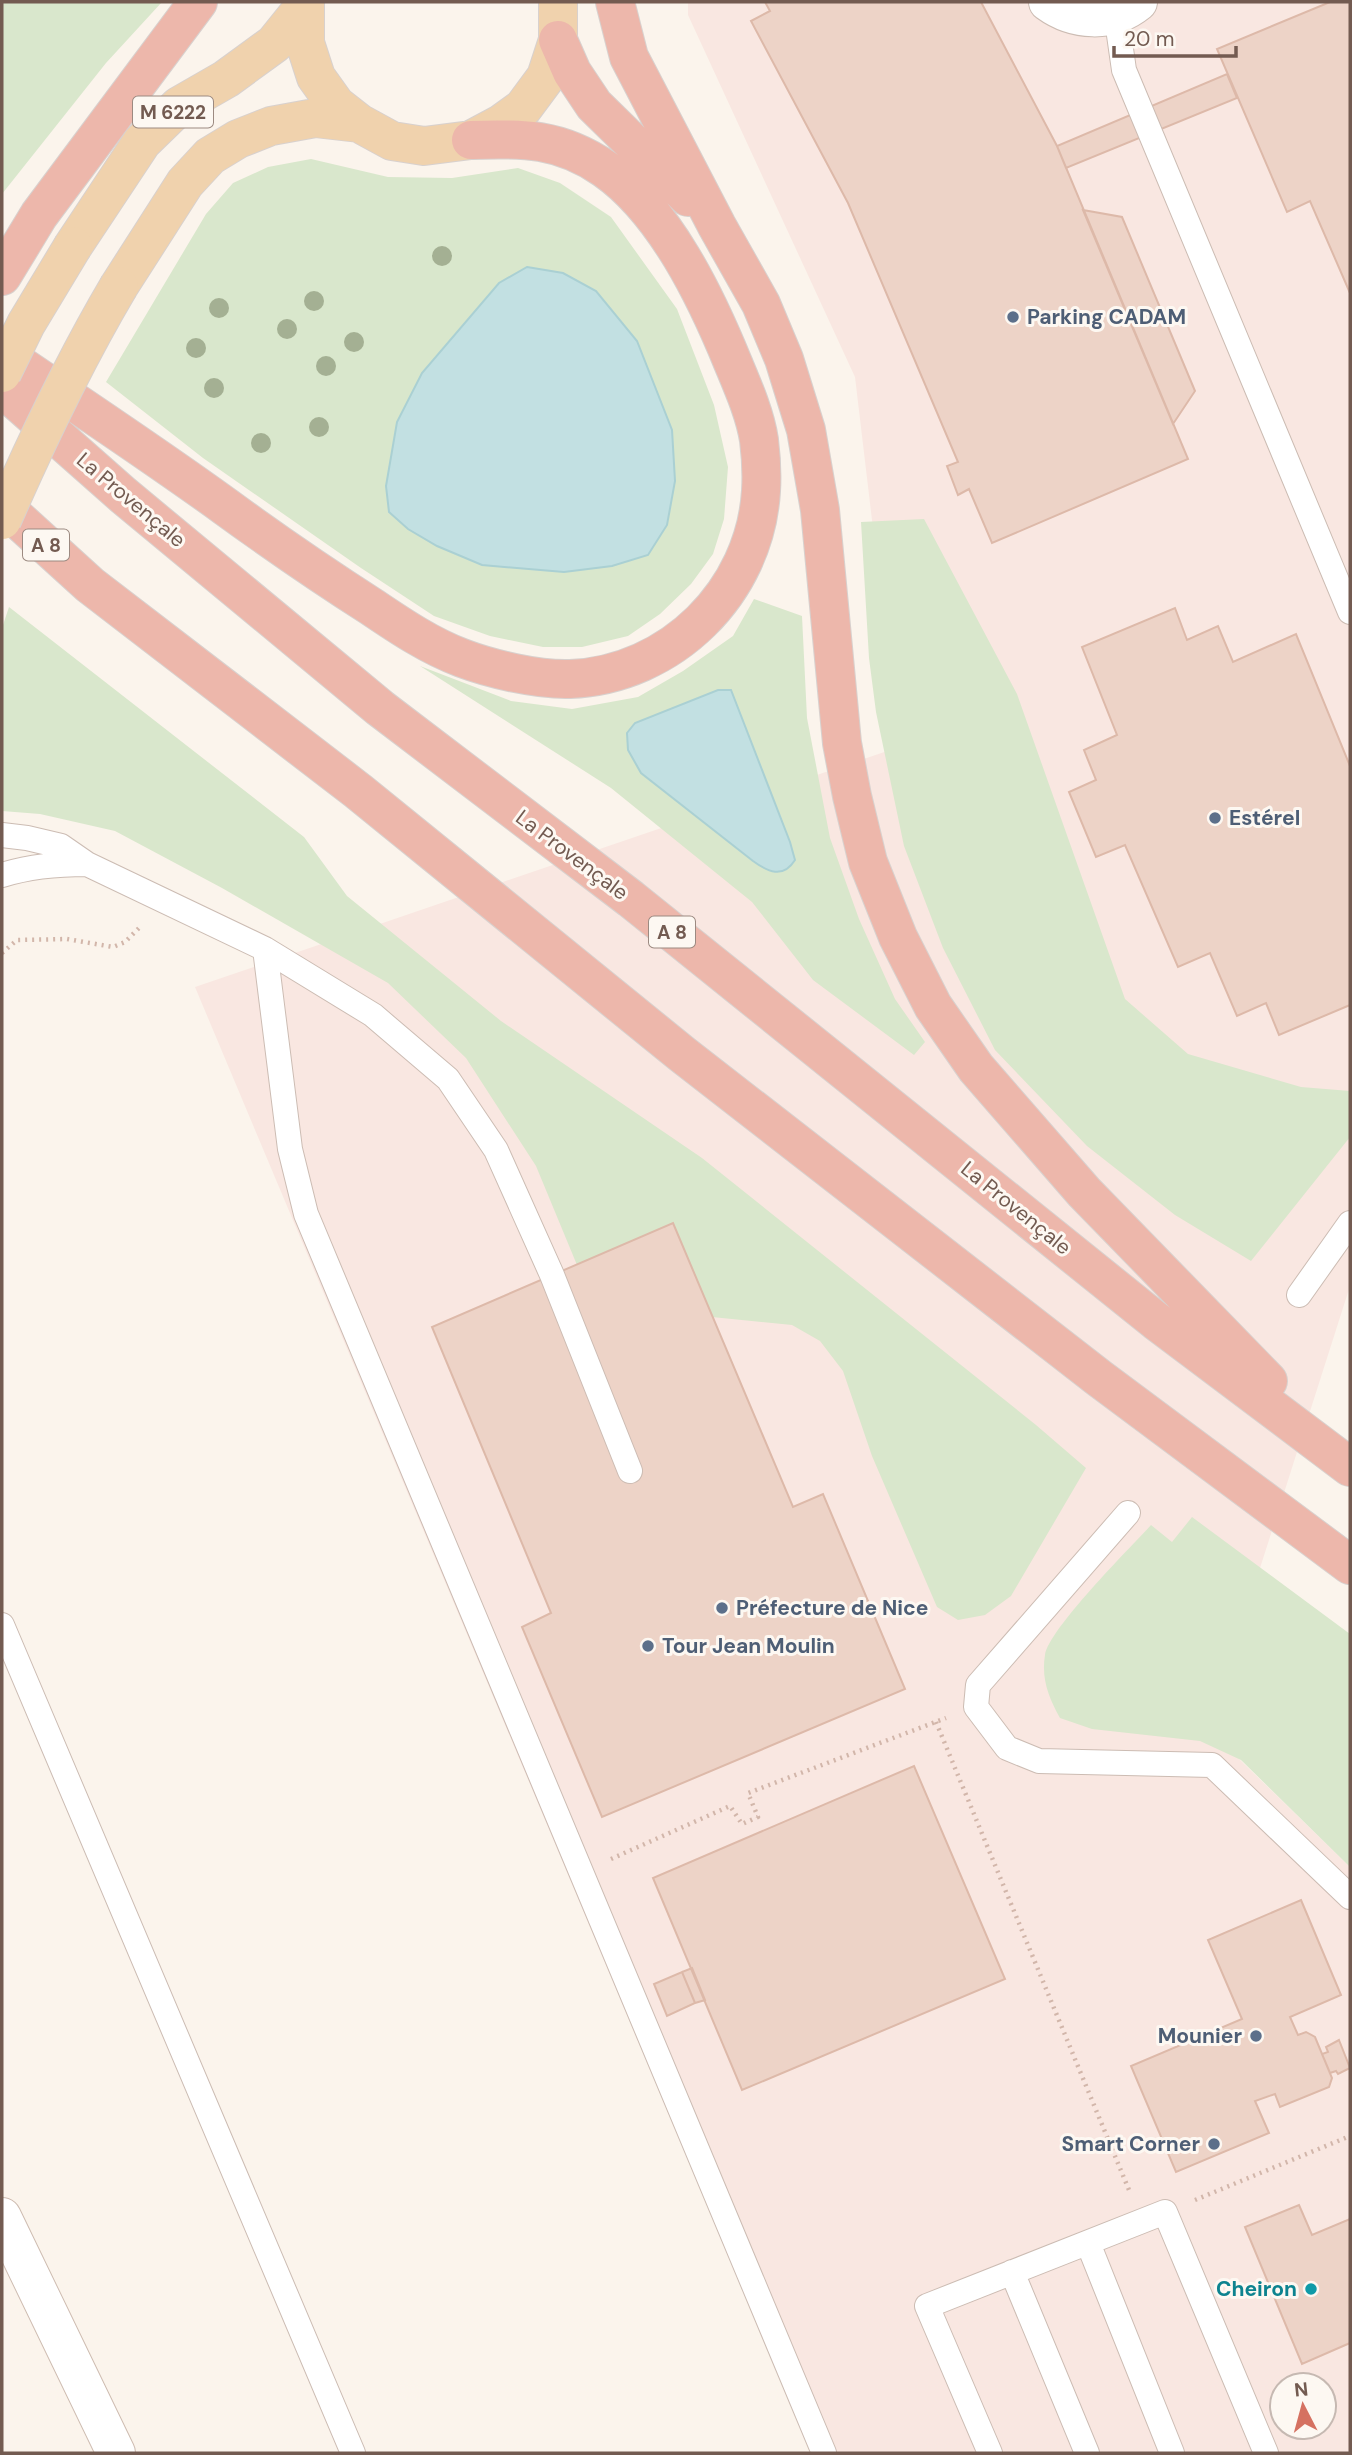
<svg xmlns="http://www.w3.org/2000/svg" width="1352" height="2455" font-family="'DM Sans',sans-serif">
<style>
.commercial{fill:#f9e7e1;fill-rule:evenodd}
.green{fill:#d9e7cc}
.water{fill:#c2e0e2;stroke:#aad0d3;stroke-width:2}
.building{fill:#edd3c7;stroke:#ddb9a9;stroke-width:2}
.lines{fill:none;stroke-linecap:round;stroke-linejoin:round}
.lane-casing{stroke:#ccbcb3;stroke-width:26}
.street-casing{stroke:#ccbcb3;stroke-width:40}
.secondary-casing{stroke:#cebcb1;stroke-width:40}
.primary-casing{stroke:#d8d1ce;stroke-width:40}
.highway-casing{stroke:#d8d1ce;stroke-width:40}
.path{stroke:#d2b6aa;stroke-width:4.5;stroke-dasharray:2 5;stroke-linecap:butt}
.lane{stroke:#fff;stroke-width:24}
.street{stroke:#fff;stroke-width:38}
.secondary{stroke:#fff;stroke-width:38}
.primary{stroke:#f0d2ad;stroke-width:38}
.highway{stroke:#edb7ab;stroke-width:38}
.primary-bridge-casing{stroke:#d8d1ce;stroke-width:40;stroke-linecap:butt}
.primary-bridge{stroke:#f0d2ad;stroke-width:38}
.tree{fill:#a4b093}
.service-dot{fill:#5c6f8a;stroke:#fdf8f2;stroke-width:2.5}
.culture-dot{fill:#0f9aa8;stroke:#fdf8f2;stroke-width:2.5}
.labels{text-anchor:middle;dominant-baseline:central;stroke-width:6;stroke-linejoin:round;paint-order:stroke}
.shield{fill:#fdf8f2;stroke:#9c8a81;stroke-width:2}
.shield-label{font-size:19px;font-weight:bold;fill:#735b51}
.service-label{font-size:21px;font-weight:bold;fill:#4e5e75;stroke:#fdf8f2;text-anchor:start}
.street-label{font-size:21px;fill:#735b51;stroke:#fdf8f2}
.culture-label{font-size:21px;font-weight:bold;fill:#0d838f;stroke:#fdf8f2;text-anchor:end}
</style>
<rect width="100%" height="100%" fill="#fbf4ec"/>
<path class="commercial" d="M688,2H1350V1286L1238,1637L1198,1719L1350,1867V2453H811L195,987L899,747L855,377L688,15ZM1282,2385H1324V2427H1282Z"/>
<path class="green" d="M2,2H162L106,63L2,194Z
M311,159L388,177L452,178L518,168L560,183L611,217L677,309L714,405L728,467L724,519L713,554L691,584L660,614L628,636L582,647H543L490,636L434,616L361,568L203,458L106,382L206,214L233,183L268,167Z
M924,519L1017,694L1125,999L1188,1054L1301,1087L1350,1091V1137L1251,1261L1175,1215L1087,1146L995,1050L943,948L904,846L876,712L869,658L861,522Z
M754,599L802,616L807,718L830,838L859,919L895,999L925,1042L914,1055L813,980L752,902L611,788L420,666L511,701L572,709L638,697L683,671L733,636Z
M9,607L304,837L347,896L501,1021L702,1158L1036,1425L1086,1468L1011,1596L985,1615L958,1620L937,1607L872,1456L843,1371L820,1341L792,1325L712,1317L577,1265L536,1166L466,1058L388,983L222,888L115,831L40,814L2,811V628Z
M1192,1517L1350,1634V1867L1241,1760L1200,1741L1092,1729L1060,1718C1049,1698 1041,1679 1045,1655C1049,1629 1129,1549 1151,1525L1172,1542Z"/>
<path class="water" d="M527,267L563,273L596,291L637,341L672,430L675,481L667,525L648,555L612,566L564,572L482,565L437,546L408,529L389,512L386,486L397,422L422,373L499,283Z
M718,690H731L790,842L795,860C783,879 768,872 753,861L641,773L628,750L627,733L635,723Z"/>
<path class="building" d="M765,2H981L1057,146L1188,459L992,543L969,489L958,495L947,466L958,462L848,203L751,21L770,11Z
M1330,2H1350V293L1310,201L1287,212L1217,49Z
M1227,74L1237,98L1066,168L1057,146Z
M1083,210L1122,217L1195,391L1173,424Z
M1175,608L1187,640L1218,626L1233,662L1296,634L1350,766V1005L1279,1035L1266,1003L1237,1016L1210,953L1178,967L1125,845L1096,857L1069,792L1096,780L1084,750L1117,735L1082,647Z
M673,1223L793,1507L823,1494L905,1689L602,1817L522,1627L551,1613L432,1327Z
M914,1766L1005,1979L742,2090L653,1878Z
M1301,1900L1341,1995L1290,2017L1298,2035L1306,2032L1315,2037L1332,2078L1329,2087L1280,2107L1275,2094L1255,2101L1269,2133L1176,2172L1131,2066L1242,2019L1208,1940Z
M692,1968L705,2000L695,2003L682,1972Z
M682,1972L695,2003L667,2016L654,1984Z
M1339,2040L1350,2068L1338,2074L1336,2071L1330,2073L1322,2054L1328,2052L1326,2047Z
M1299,2205L1312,2235L1350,2219V2343L1302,2364L1245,2227Z"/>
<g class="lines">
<defs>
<path id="lane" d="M1116,14L1124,70L1350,612
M2,835L27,838L61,846L87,864L265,949L290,1149L306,1214L824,2453
M2,875C31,866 57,864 87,864
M265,949L373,1015L448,1079L496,1150L552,1275L630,1471
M1299,1295L1350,1223
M1128,1513L978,1685L976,1707L1007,1748L1039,1761L1212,1765L1350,1897
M2,1625L353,2453
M1088,2243L1172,2453
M1012,2272L1087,2453
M990,2453L927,2306L1165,2212L1266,2453"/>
<path id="street" d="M1048,2C1074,21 1111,24 1138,2"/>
<path id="secondary" d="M2,2217L116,2453"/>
<path id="primary" d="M305,2V43L316,77L336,105L359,123L392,141L424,146L471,140L501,124L523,108L546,77L558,40V2
M73,246L142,142L179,106L226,79L274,44L303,8
M119,286L185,183L210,156L238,139L271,126L315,118L359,123"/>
<path id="highway" d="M615,2L629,57L717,226L761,304L784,359L806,430L820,510L842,743L852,796L868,862L898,937L933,1006L976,1068L1084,1192L1268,1381
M558,40L572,72L594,105L688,197
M2,276L39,215L198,2
M2,353C77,404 153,454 226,507C274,542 322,575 372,607C400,626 430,646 462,658C491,669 538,680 570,679C671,675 755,592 761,491C762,475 761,456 759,440C755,414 743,387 733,363C706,297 665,211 605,169C560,138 523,138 471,140
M2,388L123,495L380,708L631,899L1156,1321L1350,1467
M2,505L90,585L358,791L682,1054L1099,1378L1350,1565"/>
</defs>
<use href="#lane" class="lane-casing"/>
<use href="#street" class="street-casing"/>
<use href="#secondary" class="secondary-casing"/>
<use href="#primary" class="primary-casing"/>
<use href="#highway" class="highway-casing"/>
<path class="path" d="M2,953L17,940L67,939L113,947L125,942L141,926
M936,1722L1129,2190
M611,1859L730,1806L742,1824L758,1817L748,1793L946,1718
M1195,2200L1350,2136"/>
<use href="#lane" class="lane"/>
<use href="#street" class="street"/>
<use href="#secondary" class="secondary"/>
<use href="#primary" class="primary"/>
<use href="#highway" class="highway"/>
<defs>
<path id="primary-bridge" d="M2,373L26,324L73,246
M2,520C37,440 74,362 119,286"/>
</defs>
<use href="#primary-bridge" class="primary-bridge-casing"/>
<use href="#primary-bridge" class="primary-bridge"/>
</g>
<g class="tree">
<circle cx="442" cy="256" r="10"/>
<circle cx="314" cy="301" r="10"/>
<circle cx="219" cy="308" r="10"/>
<circle cx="287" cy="329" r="10"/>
<circle cx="354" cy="342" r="10"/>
<circle cx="196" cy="348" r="10"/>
<circle cx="326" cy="366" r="10"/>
<circle cx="214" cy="388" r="10"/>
<circle cx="319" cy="427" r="10"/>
<circle cx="261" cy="443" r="10"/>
</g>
<g class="service-dot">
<circle cx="1013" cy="317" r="7"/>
<circle cx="1215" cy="818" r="7"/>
<circle cx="722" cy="1608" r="7"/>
<circle cx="648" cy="1646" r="7"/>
<circle cx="1256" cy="2036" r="7"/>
<circle cx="1214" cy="2144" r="7"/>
</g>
<circle class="culture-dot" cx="1311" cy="2289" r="7"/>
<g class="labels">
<g class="shield">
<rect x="133" y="96.5" width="80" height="31" rx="5"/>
<rect x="23" y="529.5" width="46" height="31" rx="5"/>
<rect x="649" y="916.5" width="46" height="31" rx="5"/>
</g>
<g class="shield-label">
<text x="173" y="112">M 6222</text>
<text x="46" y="545">A 8</text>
<text x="672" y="932">A 8</text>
</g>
<g class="service-label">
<text x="1027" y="317">Parking CADAM</text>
<text x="1229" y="818">Estérel</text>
<text x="736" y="1608">Préfecture de Nice</text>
<text x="662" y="1646">Tour Jean Moulin</text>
<text x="1242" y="2036" text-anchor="end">Mounier</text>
<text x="1200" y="2144" text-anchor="end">Smart Corner</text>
</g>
<g class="street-label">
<text transform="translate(131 500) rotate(40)">La Provençale</text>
<text transform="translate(572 855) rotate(37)">La Provençale</text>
<text transform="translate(1016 1208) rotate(39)">La Provençale</text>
</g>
<g class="culture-label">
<text x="1297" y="2289">Cheiron</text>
</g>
</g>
<rect width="1352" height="2455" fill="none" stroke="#735b51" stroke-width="7"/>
<g transform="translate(1303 2406) rotate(354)"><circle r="33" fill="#fdf8f2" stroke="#c6b9b2" stroke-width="2"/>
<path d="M0-5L12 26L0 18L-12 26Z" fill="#d57161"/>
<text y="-10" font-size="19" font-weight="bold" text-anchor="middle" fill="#735b51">N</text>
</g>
<path d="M1114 46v10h122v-10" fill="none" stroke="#735b51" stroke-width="3.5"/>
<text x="1124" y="46" font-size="21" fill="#735b51" stroke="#fdf8f2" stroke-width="5" paint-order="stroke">20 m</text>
</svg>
